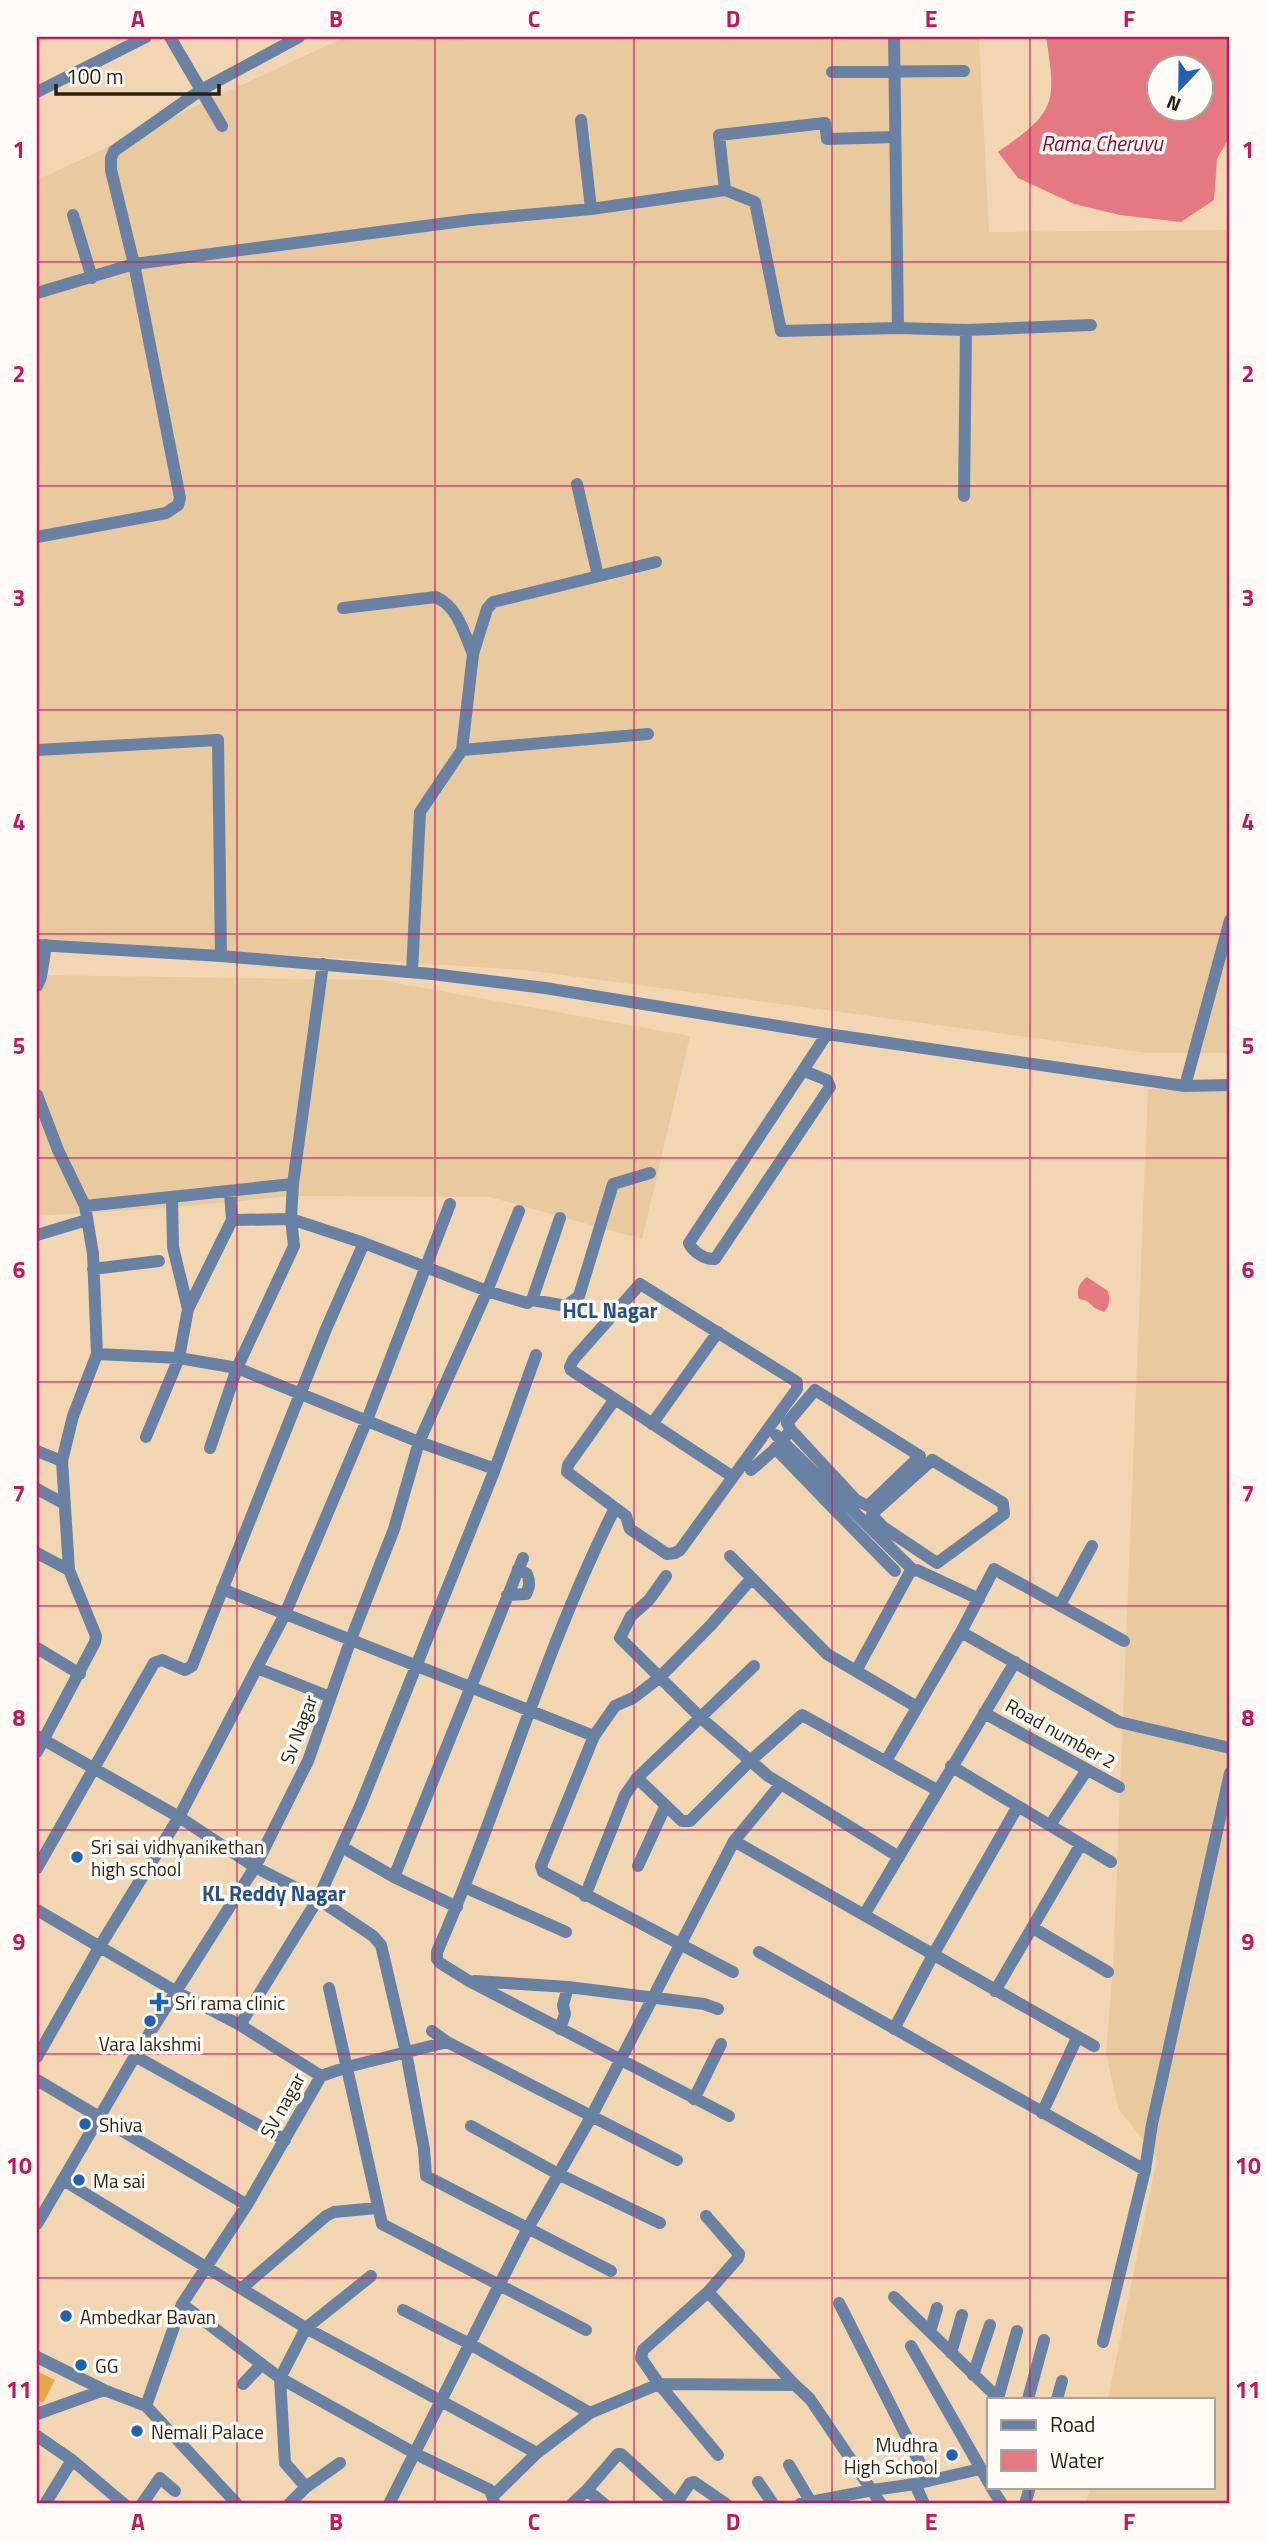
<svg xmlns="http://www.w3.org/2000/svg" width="1267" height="2541" font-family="'Titillium Web',sans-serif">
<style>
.built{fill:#e9c99e}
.green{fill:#e5a948}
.water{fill:#e47982;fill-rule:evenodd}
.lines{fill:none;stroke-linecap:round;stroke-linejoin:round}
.minor{stroke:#6982a4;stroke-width:12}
.grid{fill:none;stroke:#c2185b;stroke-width:2;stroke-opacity:0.55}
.poi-dot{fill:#1f61b2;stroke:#fefbf7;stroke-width:2.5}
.labels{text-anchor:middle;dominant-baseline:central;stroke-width:7;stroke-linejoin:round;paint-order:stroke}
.street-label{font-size:19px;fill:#291f11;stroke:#fefbf7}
.poi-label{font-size:19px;fill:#291f11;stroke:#fefbf7;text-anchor:start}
.water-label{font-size:21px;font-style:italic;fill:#90082d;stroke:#fefbf7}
.neighbourhood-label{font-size:21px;font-weight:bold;fill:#275085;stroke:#fefbf7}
.neatline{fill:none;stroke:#c2185b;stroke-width:2.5}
.grid-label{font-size:23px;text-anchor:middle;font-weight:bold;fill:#c2185b}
</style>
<rect width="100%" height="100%" fill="#f1d6b1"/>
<path class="built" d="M345,37H979L989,232L1230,230V1053H1148L525,970L37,940V180Z
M37,975L380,980L690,1036L642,1239L490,1197L294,1196L164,1208L37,1216Z
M1230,1088V2504H1086L1090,2487H1213V2399H1108L1157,2158L1118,2108L1106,2053L1113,1968L1148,1089Z"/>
<path class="green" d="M37,2371L55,2380L43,2403L37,2400Z"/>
<path class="water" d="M1046,37H1230V136L1217,159L1214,200L1181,222L1120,215L1074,204L1018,178L998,152C1055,112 1057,105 1046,37ZM1158,66H1200V108H1158Z
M1087,1277L1108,1291C1110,1298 1110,1307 1104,1312L1095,1308L1087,1301L1079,1299C1076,1291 1079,1282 1087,1277Z"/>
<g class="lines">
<path class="minor" d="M170,37L222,126
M894,37L898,328
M832,72L964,71
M37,92L146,37
M581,120L591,209
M725,190L719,135L825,123L827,139L895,137
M73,215L92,278
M37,293L134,264L471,220L591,209L725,190L755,202L781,331L898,328L966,330L1091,325
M577,484L598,576
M964,496L966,330
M37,537L166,513L178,505L180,498L134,264L111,170V158L114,151L201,90L299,37
M343,608L436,597C458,607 464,633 473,654
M37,750L218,740L221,956
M462,750L648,734
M37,945L221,956L432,974L545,988L827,1034L1185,1086L1230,1085
M412,972L420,812L462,750L473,654L487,609L493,602L656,562
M37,986L41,977L46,945
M804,1071L827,1080L830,1087L715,1259C705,1260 693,1252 689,1243L827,1034
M1185,1086L1230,920
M37,1095L58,1150L85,1206L93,1254L97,1354L73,1416L62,1461L69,1570L96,1636L95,1642L37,1752
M230,1192L232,1220
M172,1197L173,1247L188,1309
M85,1206L293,1184L323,964
M37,1235L87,1220
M93,1269L159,1261
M532,1300L566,1306L579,1296L613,1184L650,1173
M97,1354L179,1358L237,1368L419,1442L495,1469
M615,1399L568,1465L567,1472L626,1516L630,1529L667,1554L675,1553L680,1550L797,1389V1382L640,1284L573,1360L570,1367L571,1370L733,1477
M652,1424L718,1332
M791,1430L787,1423L815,1390L920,1456L868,1506L856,1500
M776,1435L913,1570
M146,1437L179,1358L188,1309L232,1220L291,1219L364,1243L487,1291L527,1303L532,1300L560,1218
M210,1448L237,1368L294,1246L291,1219L293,1184
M37,1451L62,1461
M751,1470L774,1450L778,1451L836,1511L856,1500L791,1430L774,1450
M37,1489L63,1503
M615,1508C543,1651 501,1806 437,1952V1959L440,1963L469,1981L729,2116
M836,1511L895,1571
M875,1533L883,1527L937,1563L1004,1514L1003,1503L932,1460L874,1512L872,1515L883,1527
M37,1553L69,1570
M730,1556L827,1654L917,1707
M666,1576L649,1600L631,1616L620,1638L701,1718L768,1776L899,1857
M222,1589L594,1736
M507,1595L526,1594C530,1586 530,1582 527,1574L518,1569
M1060,1605L1092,1546
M961,1632L1119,1722L1230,1748
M37,1648L80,1674
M257,1668L330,1697
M856,1671L910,1572L917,1570L979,1599
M984,1713L1119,1787
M37,1736L179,1817L255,1867L318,1899L373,1936L381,1945L406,2052L424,2149L426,2176L611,2271
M886,1761L961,1632L994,1569L1124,1641
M951,1766L1111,1862
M637,1778L682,1821H690L750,1761L802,1715L937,1790
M1050,1825L1087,1770
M734,1841L1094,2046
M342,1847L394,1877L457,1907
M638,1866L665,1807
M37,1868L154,1663L162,1660L185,1670L192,1666L326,1329L364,1243
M394,1877L523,1558
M464,1887L566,1932
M585,1896L625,1795L637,1778L754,1666
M37,1910L175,1991L240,2025L321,2076L247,2205L182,2304L146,2406
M864,1915L1015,1662
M1033,1928L1108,1972
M759,1952L1145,2170
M733,1972L543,1872L541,1866L594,1736L615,1706L633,1698L659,1678L711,1625L752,1578
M475,1981L568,1987L704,2004L718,2009
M329,1988L382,2224L586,2330
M995,1991L1081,1844
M240,2025L318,1899L361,1804L495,1469L536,1355
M560,2029L565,2014L563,2005L568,1987
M894,2029L933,1955L1018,1806
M432,2031L447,2042L677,2160
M135,2056L285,2140
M37,2057L100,1946L179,1817L285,1614L367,1420L450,1204
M321,2076L347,2067L447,2042
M37,2080L247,2205
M694,2099L721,2044
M1042,2113L1077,2038
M471,2126L558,2174L660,2223
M63,2180L306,2328L537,2453
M706,2216L739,2254L738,2258L708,2292L643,2350L641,2358L659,2384L718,2455
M37,2224L135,2056L255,1867L308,1761L351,1639L394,1529L419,1442L487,1291L519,1211
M242,2288L326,2216L334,2212L377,2208
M708,2292L795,2385
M894,2297L999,2399
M839,2303L929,2481
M182,2304L280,2378L416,2454L490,2490L495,2504
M403,2310L470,2344L590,2413
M930,2332L937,2308
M1103,2342L1145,2170L1152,2124L1230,1773
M911,2346L989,2483
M951,2353L962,2315
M37,2357L104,2390L146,2406L237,2504
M973,2375L990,2325
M243,2384L262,2364
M998,2398L1017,2331
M1028,2399L1044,2340
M1057,2399L1062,2381
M37,2414L104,2390
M37,2436L72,2460L124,2504
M789,2465L812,2504
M758,2482L773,2504
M915,2484L924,2504
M306,2487L285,2463L280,2378L306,2328L371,2276
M991,2487L1002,2504
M587,2490L618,2454H621L676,2504
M494,2495L537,2453L590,2413L659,2384L795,2385L810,2399L881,2504
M45,2504L72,2460
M142,2504L160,2478L175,2491
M289,2504L306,2487L340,2463
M389,2504L528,2228L591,2117L734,1841L781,1784
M572,2504L587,2490L604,2504
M676,2504L690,2483L694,2482L726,2504
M800,2504L873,2490L915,2484L980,2469
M1025,2504L1030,2487"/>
</g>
<path class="grid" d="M237,37V2504M435,37V2504M634,37V2504M832,37V2504M1030,37V2399M37,262H1230M37,486H1230M37,710H1230M37,934H1230M37,1158H1230M37,1382H1230M37,1606H1230M37,1830H1230M37,2054H1230M37,2278H1230M1030,2487V2504"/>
<g class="poi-dot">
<circle cx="77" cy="1857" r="7"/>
<path d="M155.5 1991.5h7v7h7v7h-7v7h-7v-7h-7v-7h7z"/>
<circle cx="150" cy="2021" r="7"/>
<circle cx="85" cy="2124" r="7"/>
<circle cx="79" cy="2180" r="7"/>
<circle cx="66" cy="2316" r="7"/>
<circle cx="81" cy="2365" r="7"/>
<circle cx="137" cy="2431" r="7"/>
<circle cx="952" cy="2455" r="7"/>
</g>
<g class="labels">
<g class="street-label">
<text transform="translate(298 1729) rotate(-69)">Sv Nagar</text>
<text transform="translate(1061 1733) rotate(29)">Road number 2</text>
<text transform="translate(282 2105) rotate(-61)">SV nagar</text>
</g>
<g class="poi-label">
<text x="91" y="1846">Sri sai vidhyanikethan<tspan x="91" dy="22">high school</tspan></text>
<text x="175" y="2002">Sri rama clinic</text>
<text x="150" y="2043" text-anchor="middle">Vara lakshmi</text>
<text x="99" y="2124">Shiva</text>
<text x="93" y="2180">Ma sai</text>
<text x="80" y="2316">Ambedkar Bavan</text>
<text x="95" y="2365">GG</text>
<text x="151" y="2431">Nemali Palace</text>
<text x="938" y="2444" text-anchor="end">Mudhra<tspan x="938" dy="22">High School</tspan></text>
</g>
<g class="water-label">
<text x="1102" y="143">Rama Cheruvu</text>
</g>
<g class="neighbourhood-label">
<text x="610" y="1310">HCL Nagar</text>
<text x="274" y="1893">KL Reddy Nagar</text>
</g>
</g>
<rect width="1267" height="2541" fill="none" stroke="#fefbf7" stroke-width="77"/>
<rect x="987" y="2398" width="228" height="91" fill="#fefbf7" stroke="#a9a39b" stroke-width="2"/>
<rect x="1001" y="2420" width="35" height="10" fill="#6982a4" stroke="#a9a39b" stroke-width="2"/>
<text x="1050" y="2432" font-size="21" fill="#291f11">Road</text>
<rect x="1001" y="2450" width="35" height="21" fill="#e47982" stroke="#a9a39b" stroke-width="2"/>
<text x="1050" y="2468" font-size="21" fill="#291f11">Water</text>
<g transform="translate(1180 88) rotate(202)"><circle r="33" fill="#fefbf7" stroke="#a9a39b" stroke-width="2"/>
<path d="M0-5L12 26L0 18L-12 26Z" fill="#1f61b2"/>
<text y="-10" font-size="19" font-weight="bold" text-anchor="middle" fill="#291f11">N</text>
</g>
<path d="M56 84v10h163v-10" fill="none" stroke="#291f11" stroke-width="3.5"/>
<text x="66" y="84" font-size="21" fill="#291f11" stroke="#fefbf7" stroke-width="5" paint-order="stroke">100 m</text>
<rect x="38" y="38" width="1190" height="2464" class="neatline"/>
<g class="grid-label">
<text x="138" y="27">A</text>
<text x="336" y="27">B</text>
<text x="534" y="27">C</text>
<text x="733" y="27">D</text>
<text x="931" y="27">E</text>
<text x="1129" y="27">F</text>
<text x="19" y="158">1</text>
<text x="1248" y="158">1</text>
<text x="19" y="382">2</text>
<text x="1248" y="382">2</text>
<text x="19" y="606">3</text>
<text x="1248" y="606">3</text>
<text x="19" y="830">4</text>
<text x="1248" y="830">4</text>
<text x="19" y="1054">5</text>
<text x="1248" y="1054">5</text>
<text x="19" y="1278">6</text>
<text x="1248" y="1278">6</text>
<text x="19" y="1502">7</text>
<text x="1248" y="1502">7</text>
<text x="19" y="1726">8</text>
<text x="1248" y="1726">8</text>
<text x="19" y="1950">9</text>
<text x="1248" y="1950">9</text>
<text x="19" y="2174">10</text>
<text x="1248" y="2174">10</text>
<text x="19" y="2398">11</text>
<text x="1248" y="2398">11</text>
<text x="138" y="2530">A</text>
<text x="336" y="2530">B</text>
<text x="534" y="2530">C</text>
<text x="733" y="2530">D</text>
<text x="931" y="2530">E</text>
<text x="1129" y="2530">F</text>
</g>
</svg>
